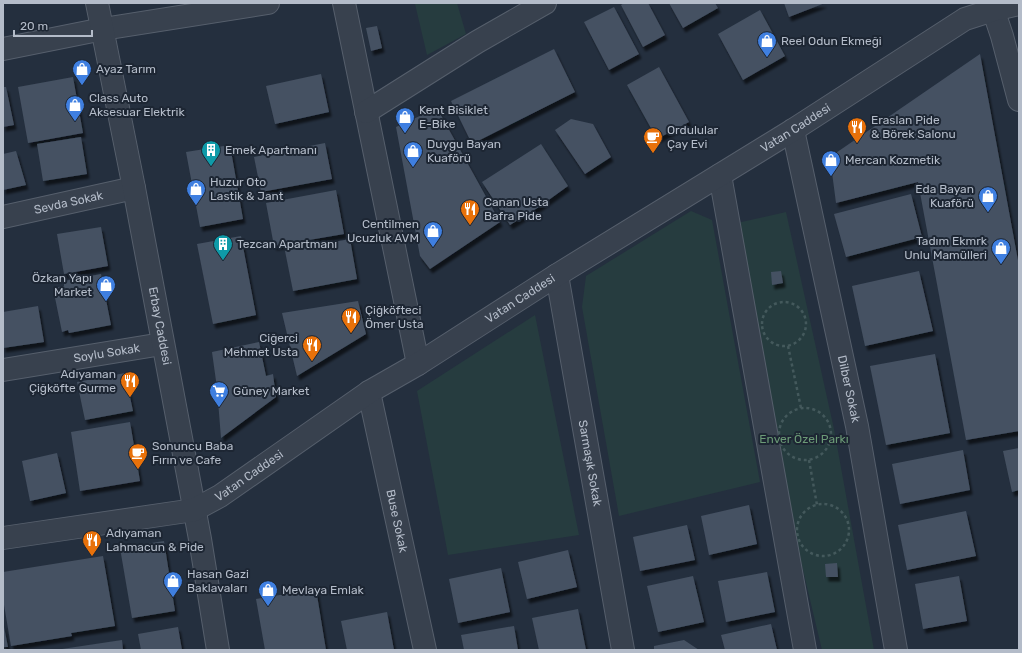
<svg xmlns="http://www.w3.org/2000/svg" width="1022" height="653" font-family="Rubik,sans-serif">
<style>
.green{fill:#263c3f}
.building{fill:#455162;filter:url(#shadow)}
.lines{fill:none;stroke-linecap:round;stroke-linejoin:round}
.minor-casing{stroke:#565f6c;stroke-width:24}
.tertiary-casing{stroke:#565f6c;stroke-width:24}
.path{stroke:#44595c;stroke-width:2.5;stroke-dasharray:3 3;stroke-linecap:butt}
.minor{stroke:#38414e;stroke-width:22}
.tertiary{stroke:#38414e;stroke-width:22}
.labels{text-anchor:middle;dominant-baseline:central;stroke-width:4;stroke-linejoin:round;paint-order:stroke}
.poi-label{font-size:12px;fill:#b4bcc9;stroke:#1d2633;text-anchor:start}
.street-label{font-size:12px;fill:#b4bcc9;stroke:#1d2633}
.park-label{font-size:12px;fill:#6b9a76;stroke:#1d2633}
</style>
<defs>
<filter id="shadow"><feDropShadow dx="2.5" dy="4.5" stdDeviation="1" flood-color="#0009"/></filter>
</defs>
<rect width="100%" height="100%" fill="#242f3e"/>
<path class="green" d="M419,3H457L466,34L427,55L415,4Z
M691,211L712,220L760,482L619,516L582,307L586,276Z
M786,212L834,429L874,650H822L774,448L737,223Z
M535,315L579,535L448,555L417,391Z"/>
<path class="building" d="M624,3H648L665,35L643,47L621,5Z
M669,3H715L718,8L683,28Z
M784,3H825L789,17Z
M614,7L639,54L609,70L584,22Z
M760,10L785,56L743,80L718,34Z
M377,26L382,48L371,51L366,28Z
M554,49L575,92L472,144L451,101Z
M980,54L1019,266V431L966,440L918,182L836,203L830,157Z
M659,67L689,122L657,139L627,85Z
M321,74L329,112L275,124L266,86Z
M73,77L83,133L28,143L18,87Z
M3,87H6L14,125L3,127Z
M437,108L500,222L430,269L420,256L396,127Z
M571,119L593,124L611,157L585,174L555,130Z
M81,137L87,174L43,181L37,144Z
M325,143L332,179L261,192L254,157Z
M541,144L568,186L539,207L510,225L482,182Z
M230,145L243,219L200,227L186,152Z
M16,151L26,185L3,190V154Z
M336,190L344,234L274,246L266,203Z
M911,194L922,237L846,257L834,214Z
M101,227L108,266L64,274L57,234Z
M241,236L256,315L213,324L197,244Z
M350,239L357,279L293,291L285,251Z
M781,271L783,283L772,285L771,272Z
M919,271L933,331L865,346L852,286Z
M101,274L111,325L69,333L68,330L62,332L53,288L64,286V281Z
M358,301L366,334L297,376L282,313Z
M38,306L44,342L3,348V312Z
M259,342L266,376L273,374L276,397L221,438L217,388L212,352Z
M935,354L950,433L886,445L870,366Z
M125,373L133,411L85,420L77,382Z
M130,422L140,481L80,491L71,432Z
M1019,448V490L1012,492L1003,451Z
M963,450L970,490L900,504L892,464Z
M57,453L66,493L30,501L22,461Z
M749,505L757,544L709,555L701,516Z
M966,511L976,556L907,570L898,525Z
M687,525L695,560L640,571L633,537Z
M164,541L175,611L132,618L120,548Z
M568,550L577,587L527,599L518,562Z
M103,556L115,626L71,633L72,636L11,646L3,599V572Z
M837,563L838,577H826L825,564Z
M501,568L510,612L458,623L449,579Z
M767,572L775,612L726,622L718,581Z
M693,576L704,622L658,632L647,586Z
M959,576L967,621L923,629L915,584Z
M316,589L326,650H265L256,599Z
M578,609L586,650H539L532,618Z
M387,612L394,650H347L341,621Z
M3,622L8,647H3Z
M771,624L777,650H725L721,635Z
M514,626L518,650H464L461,635Z
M178,627L182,650H141L138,634Z
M122,640L123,650H62V649Z
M684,640L699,650H654V646Z"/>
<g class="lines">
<defs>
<g id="minor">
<path d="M344,3L418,364"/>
<path d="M3,49L103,29L268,3"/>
<path d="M366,112L477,42L545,3"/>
<path id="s1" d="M793,130L857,426L896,650"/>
<path d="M720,175L805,650"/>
<path id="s2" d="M3,217L134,188"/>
<path id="s3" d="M557,275L623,650"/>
<path id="s4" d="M3,370L162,344"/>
<path id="s5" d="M369,392L425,650"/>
</g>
<g id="tertiary">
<path id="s6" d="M97,3L134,188L200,539L218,650"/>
<path d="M991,3L1002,36L1019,100"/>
<path id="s7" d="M3,538L194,510L220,496L369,392L418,364L557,275L793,130L965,19L993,10L1019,4"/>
</g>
</defs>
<use href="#minor" class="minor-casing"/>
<use href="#tertiary" class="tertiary-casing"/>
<path class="path" d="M762 324a22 22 0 1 1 44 0a22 22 0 1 1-44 0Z
M788,346L801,408
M779 434a26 26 0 1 1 52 0a26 26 0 1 1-52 0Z
M809,460L817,505
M797 530a26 26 0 1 1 52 0a26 26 0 1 1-52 0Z"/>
<use href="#minor" class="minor"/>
<use href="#tertiary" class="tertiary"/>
</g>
<defs>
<symbol id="shop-pin" viewBox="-11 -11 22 30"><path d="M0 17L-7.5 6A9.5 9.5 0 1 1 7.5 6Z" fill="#3f7fe0" stroke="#1d2633"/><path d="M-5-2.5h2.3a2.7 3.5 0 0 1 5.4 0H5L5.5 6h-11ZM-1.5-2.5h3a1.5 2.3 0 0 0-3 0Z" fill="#fff"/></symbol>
<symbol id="restaurant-pin" viewBox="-11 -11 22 30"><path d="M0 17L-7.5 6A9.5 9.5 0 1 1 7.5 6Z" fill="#e8710a" stroke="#1d2633"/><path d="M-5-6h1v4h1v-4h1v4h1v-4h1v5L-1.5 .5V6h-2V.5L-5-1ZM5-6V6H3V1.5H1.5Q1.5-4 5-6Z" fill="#fff"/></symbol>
<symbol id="cafe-pin" viewBox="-11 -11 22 30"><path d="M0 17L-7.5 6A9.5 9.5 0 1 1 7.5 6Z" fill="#e8710a" stroke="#1d2633"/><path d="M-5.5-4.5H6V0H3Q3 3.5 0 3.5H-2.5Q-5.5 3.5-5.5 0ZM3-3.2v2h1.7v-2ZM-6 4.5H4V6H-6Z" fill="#fff"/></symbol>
<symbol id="building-pin" viewBox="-11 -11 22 30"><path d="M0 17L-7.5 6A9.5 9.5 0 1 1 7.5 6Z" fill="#0f9aa8" stroke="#1d2633"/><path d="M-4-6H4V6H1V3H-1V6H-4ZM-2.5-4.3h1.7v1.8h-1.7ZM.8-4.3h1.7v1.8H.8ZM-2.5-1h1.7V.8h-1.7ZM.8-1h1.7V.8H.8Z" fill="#fff"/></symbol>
<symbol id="supermarket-pin" viewBox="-11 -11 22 30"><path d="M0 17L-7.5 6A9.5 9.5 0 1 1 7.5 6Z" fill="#3f7fe0" stroke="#1d2633"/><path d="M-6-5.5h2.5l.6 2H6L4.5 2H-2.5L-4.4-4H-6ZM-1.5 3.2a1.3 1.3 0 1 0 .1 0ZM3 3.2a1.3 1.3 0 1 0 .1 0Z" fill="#fff"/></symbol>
</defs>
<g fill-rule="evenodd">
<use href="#shop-pin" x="756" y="30" width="22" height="30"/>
<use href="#shop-pin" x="71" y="58" width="22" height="30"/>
<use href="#shop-pin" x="64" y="94" width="22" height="30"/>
<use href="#shop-pin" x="394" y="106" width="22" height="30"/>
<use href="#restaurant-pin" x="846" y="116" width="22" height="30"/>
<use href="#cafe-pin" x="642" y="126" width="22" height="30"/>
<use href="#building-pin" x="200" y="139" width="22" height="30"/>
<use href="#shop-pin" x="402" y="140" width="22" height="30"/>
<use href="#shop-pin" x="820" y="149" width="22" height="30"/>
<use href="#shop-pin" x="185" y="178" width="22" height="30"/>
<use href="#shop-pin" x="977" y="185" width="22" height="30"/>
<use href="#restaurant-pin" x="459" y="198" width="22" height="30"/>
<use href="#shop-pin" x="422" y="220" width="22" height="30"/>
<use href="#building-pin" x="212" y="233" width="22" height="30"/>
<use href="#shop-pin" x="990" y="237" width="22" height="30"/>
<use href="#shop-pin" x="95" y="274" width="22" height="30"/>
<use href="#restaurant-pin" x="340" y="306" width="22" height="30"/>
<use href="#restaurant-pin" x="301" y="334" width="22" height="30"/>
<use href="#restaurant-pin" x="119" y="370" width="22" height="30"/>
<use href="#supermarket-pin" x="208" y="380" width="22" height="30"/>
<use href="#cafe-pin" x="127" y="442" width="22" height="30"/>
<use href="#restaurant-pin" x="81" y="529" width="22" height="30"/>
<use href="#shop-pin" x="162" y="570" width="22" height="30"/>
<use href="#shop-pin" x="257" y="579" width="22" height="30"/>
</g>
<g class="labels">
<g class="poi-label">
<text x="781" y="41">Reel Odun Ekmeği</text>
<text x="96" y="69">Ayaz Tarım</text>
<text x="89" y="98">Class Auto<tspan x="89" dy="14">Aksesuar Elektrik</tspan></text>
<text x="419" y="110">Kent Bisiklet<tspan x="419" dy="14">E-Bike</tspan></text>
<text x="871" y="120">Eraslan Pide<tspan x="871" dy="14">&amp; Börek Salonu</tspan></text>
<text x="667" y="130">Ordulular<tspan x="667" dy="14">Çay Evi</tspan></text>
<text x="427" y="144">Duygu Bayan<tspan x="427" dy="14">Kuaförü</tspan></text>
<text x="225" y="150">Emek Apartmanı</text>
<text x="845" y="160">Mercan Kozmetik</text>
<text x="210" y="182">Huzur Oto<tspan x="210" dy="14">Lastik &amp; Jant</tspan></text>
<text x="974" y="189" text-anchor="end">Eda Bayan<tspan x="974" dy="14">Kuaförü</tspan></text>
<text x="484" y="202">Canan Usta<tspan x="484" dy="14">Bafra Pide</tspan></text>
<text x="419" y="224" text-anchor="end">Centilmen<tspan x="419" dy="14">Ucuzluk AVM</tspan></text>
<text x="987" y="241" text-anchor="end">Tadım Ekmrk<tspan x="987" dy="14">Unlu Mamülleri</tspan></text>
<text x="237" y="244">Tezcan Apartmanı</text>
<text x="92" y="278" text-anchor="end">Özkan Yapı<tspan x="92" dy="14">Market</tspan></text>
<text x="365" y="310">Çiğköfteci<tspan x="365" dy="14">Ömer Usta</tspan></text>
<text x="298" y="338" text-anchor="end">Ciğerci<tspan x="298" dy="14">Mehmet Usta</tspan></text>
<text x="116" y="374" text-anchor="end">Adıyaman<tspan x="116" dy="14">Çiğköfte Gurme</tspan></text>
<text x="233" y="391">Güney Market</text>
<text x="152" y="446">Sonuncu Baba<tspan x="152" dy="14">Fırın ve Cafe</tspan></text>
<text x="106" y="533">Adıyaman<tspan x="106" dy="14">Lahmacun &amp; Pide</tspan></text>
<text x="187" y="574">Hasan Gazi<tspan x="187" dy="14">Baklavaları</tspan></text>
<text x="282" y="590">Mevlaya Emlak</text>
</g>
<g class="street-label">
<text stroke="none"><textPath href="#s7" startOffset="906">Vatan Caddesi</textPath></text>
<text stroke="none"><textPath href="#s2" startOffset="67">Sevda Sokak</textPath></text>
<text stroke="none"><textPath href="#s7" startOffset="582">Vatan Caddesi</textPath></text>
<text stroke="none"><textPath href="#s6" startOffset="329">Erbay Caddesi</textPath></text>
<text stroke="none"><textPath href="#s4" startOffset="105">Soylu Sokak</textPath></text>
<text stroke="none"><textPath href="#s1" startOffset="265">Dilber Sokak</textPath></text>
<text stroke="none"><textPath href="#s3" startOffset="191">Sarmaşık Sokak</textPath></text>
<text stroke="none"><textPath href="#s7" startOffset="258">Vatan Caddesi</textPath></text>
<text stroke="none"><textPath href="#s5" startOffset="132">Buse Sokak</textPath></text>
</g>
<g class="park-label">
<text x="804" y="439">Enver Özel Parkı</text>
</g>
</g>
<rect width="1022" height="653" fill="none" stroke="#b4bcc9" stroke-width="8"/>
<path d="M14 30v6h78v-6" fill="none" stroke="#b4bcc9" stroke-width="2"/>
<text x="20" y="30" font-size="12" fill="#b4bcc9" stroke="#1d2633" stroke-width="3" paint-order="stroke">20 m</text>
</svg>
